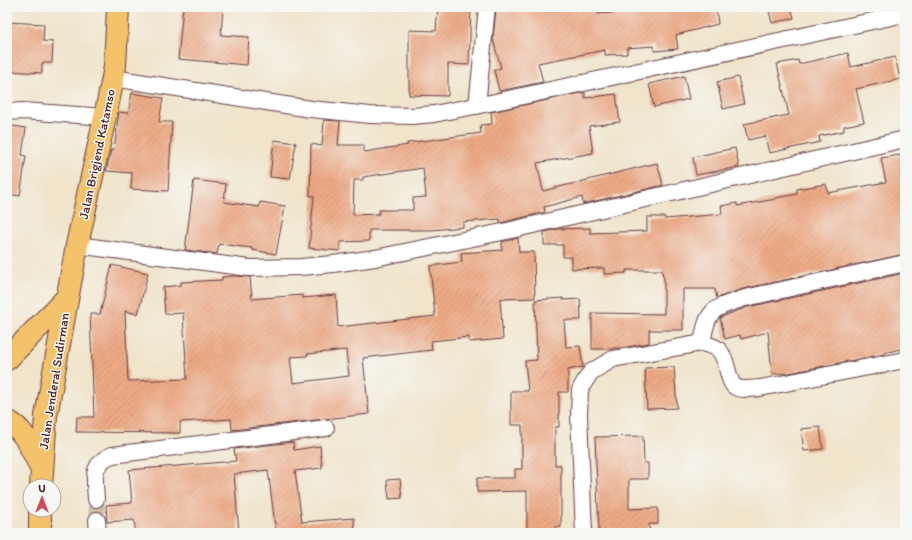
<svg xmlns="http://www.w3.org/2000/svg" width="912" height="540" font-family="Itim,sans-serif">
<style>
.building{fill:url(#building-hatch);fill-rule:evenodd}
.lines{fill:none;stroke-linecap:round;stroke-linejoin:round}
.street-tunnel{stroke:#cfbdab;stroke-width:16;stroke-dasharray:16 8;stroke-linecap:butt}
.street-casing{stroke:#633d43;stroke-width:18}
.primary-casing{stroke:#633d43;stroke-width:24}
.street{stroke:#fff;stroke-width:16}
.primary{stroke:#f3c26a;stroke-width:22}
.labels{text-anchor:middle;dominant-baseline:central;stroke-width:3;stroke-linejoin:round;paint-order:stroke}
.street-label{font-size:13px;fill:#4a1f2b;stroke:#f6f6f2}
</style>
<defs>
<pattern id="building-hatch" width="6" height="6" patternUnits="userSpaceOnUse"><rect width="6" height="6" fill="#eeab86"/><path d="M-1 1l2-2M0 6l6-6M5 7l2-2" fill="none" stroke="#c38b6e"/></pattern>
</defs>
<rect width="100%" height="100%" fill="#f6f6f2"/>
<filter id="ink" filterUnits="userSpaceOnUse"><feTurbulence type="fractalNoise" baseFrequency=".025" numOctaves="2"/><feDisplacementMap in="SourceGraphic" scale="8" xChannelSelector="R" yChannelSelector="G"/><feConvolveMatrix kernelMatrix="1 2 1 2 8 2 1 2 1" color-interpolation-filters="sRGB"/></filter>
<filter id="wash" filterUnits="userSpaceOnUse"><feTurbulence type="fractalNoise" baseFrequency=".012" numOctaves="4" result="noise"/><feDisplacementMap in="SourceGraphic" scale="16" xChannelSelector="R" yChannelSelector="G"/><feGaussianBlur stdDeviation="0.9" result="paint"/><feColorMatrix in="noise" values="0 0 0 0 0 0 0 0 0 0 0 0 0 0 0 0 0 1.4 0 .05"/><feComposite in="paint" operator="in"/></filter>
<g filter="url(#wash)">
<rect width="100%" height="100%" fill="#f0e4cb"/>
<g id="blocks">
<path class="building" d="M183,7H223L221,35L249,37L247,65L178,59Z
M438,7H471L469,65L448,64V96L409,95V30L436,31Z
M496,7H597L598,14L626,12V7H716L718,24L676,35L678,49L654,51V46L627,48V54L605,55V50L538,63L543,82L499,91L494,70L501,68L493,39Z
M768,7H791L794,18L772,23Z
M7,22L44,24L43,41L53,42L52,63H42V73L7,71Z
M848,53L851,67L895,57L900,79L856,89L864,122L844,126V131L819,136L820,142L769,153L765,136L748,140L744,124L789,115L777,64L798,60L799,64Z
M684,76L689,99L654,107L649,84Z
M738,77L744,104L723,109L717,82Z
M132,93L163,98L159,122H172L168,191L131,189L132,173L106,171L111,150H114L119,112L128,113Z
M580,93H585V98L616,94L620,122L589,126L593,153L537,163L543,191L657,163L663,185L583,204L582,197L544,207L545,212L500,223V219L463,222V227L432,230H369V241L340,242V251L309,248L314,196H310L311,144L322,146L324,120L340,121L338,145H364V152L408,145L407,143L481,133L480,125L492,124L491,112ZM423,168L426,197L413,198V210H379V214L353,215L354,180H363V177Z
M7,125L26,128L22,155L26,156L20,196L7,194Z
M274,140L296,143L290,179L270,177Z
M735,148L739,167L696,175L693,157Z
M901,155L905,176V254L743,289L717,298L715,289H683V330H649V343L622,348H613V349H592V313L664,314V277H663L662,270H626V273L604,274V268L572,269V257H563V245H544V232L558,229L590,228V233L647,231V217H665V219L722,214L721,206L737,203V206L776,199V198L797,194V189L826,184L828,193L886,182L881,158Z
M194,180L226,184L224,202L259,207L260,202L285,206L276,254L252,250V248L219,244L217,254L185,250Z
M518,238L519,252H534L535,298L500,299L503,339L469,342V337L431,341L432,350L363,358L369,414L325,419L232,430L231,419L180,422V433L76,432L77,417H94L90,314H100L112,265L148,273L138,314L125,311L128,381L187,379L183,313L165,314L163,287L181,285V282L222,280V277L235,276L250,277L252,299L302,295V298L336,295L338,327L435,316L430,266L462,262L461,253L502,250V242ZM346,350L349,376L293,383L290,357L307,356V354Z
M905,273V348L884,353V354L789,373L772,374L768,332L741,339L740,335L725,339L720,318L729,314L748,307Z
M563,298V300L580,299L581,320H564L566,347L580,346L583,367L568,370V392H559V427H555V465H561V527H555V533H527V491L477,492V478H515V469H522V425H511V391H528L525,361L537,360L535,300Z
M674,367L677,408L647,409L645,368Z
M820,427L823,449L804,451L801,429Z
M643,436L644,463H648V479H629V509L658,508V524H649L650,533H599L595,437Z
M293,442L294,450L320,446L322,468L295,471L302,522L354,518L355,533H276L268,470L234,474L239,533H136L134,520L107,522L106,505L132,503L129,470L236,461L234,449Z
M400,479L402,498L389,499L387,480Z"/>
</g>
</g>
<g filter="url(#ink)">
<use href="#blocks" fill-opacity="0" stroke="#633d43" stroke-width="1"/>
<g class="lines">
<path class="street-tunnel" d="M96,499L97,520"/>
<defs>
<path id="street" d="M113,78L311,109L370,115L412,116L434,114L495,102L905,14
M477,106L487,7
M7,112L23,111L105,117
M77,245L249,268L301,267L333,264L375,258L507,231L905,139
M702,343C708,308 712,309 745,298L905,263
M96,499C95,479 90,464 112,455L326,428
M97,520L98,533
M584,533L579,415L580,390L585,381L591,372L613,359L702,343C708,345 715,346 719,350C722,353 723,357 725,361C733,388 729,391 760,388L905,360"/>
<path id="primary" d="M7,359L66,299
M7,421C25,429 32,451 41,468
M41,486L46,416L77,245L105,117L113,78L115,66L118,7
M40,533V510"/>
</defs>
<use href="#street" class="street-casing"/>
<use href="#primary" class="primary-casing"/>
<use href="#street" class="street"/>
<use href="#primary" class="primary"/>
</g>
</g>
<g class="labels">
<g class="street-label">
<text transform="translate(97 154) rotate(-78)">Jalan Brigjend Katamso</text>
<text transform="translate(54 381) rotate(-81)">Jalan Jenderal Sudirman</text>
</g>
</g>
<rect width="912" height="540" fill="none" stroke="#f6f6f2" stroke-width="24"/>
<g transform="translate(42 498)"><circle r="19" fill="#f6f6f2" stroke="#b1a0a2"/>
<path d="M0-3L7 15L0 10L-7 15Z" fill="#d1495b"/>
<text y="-6" font-size="11" font-weight="bold" text-anchor="middle" fill="#4a1f2b">U</text>
</g>
</svg>
